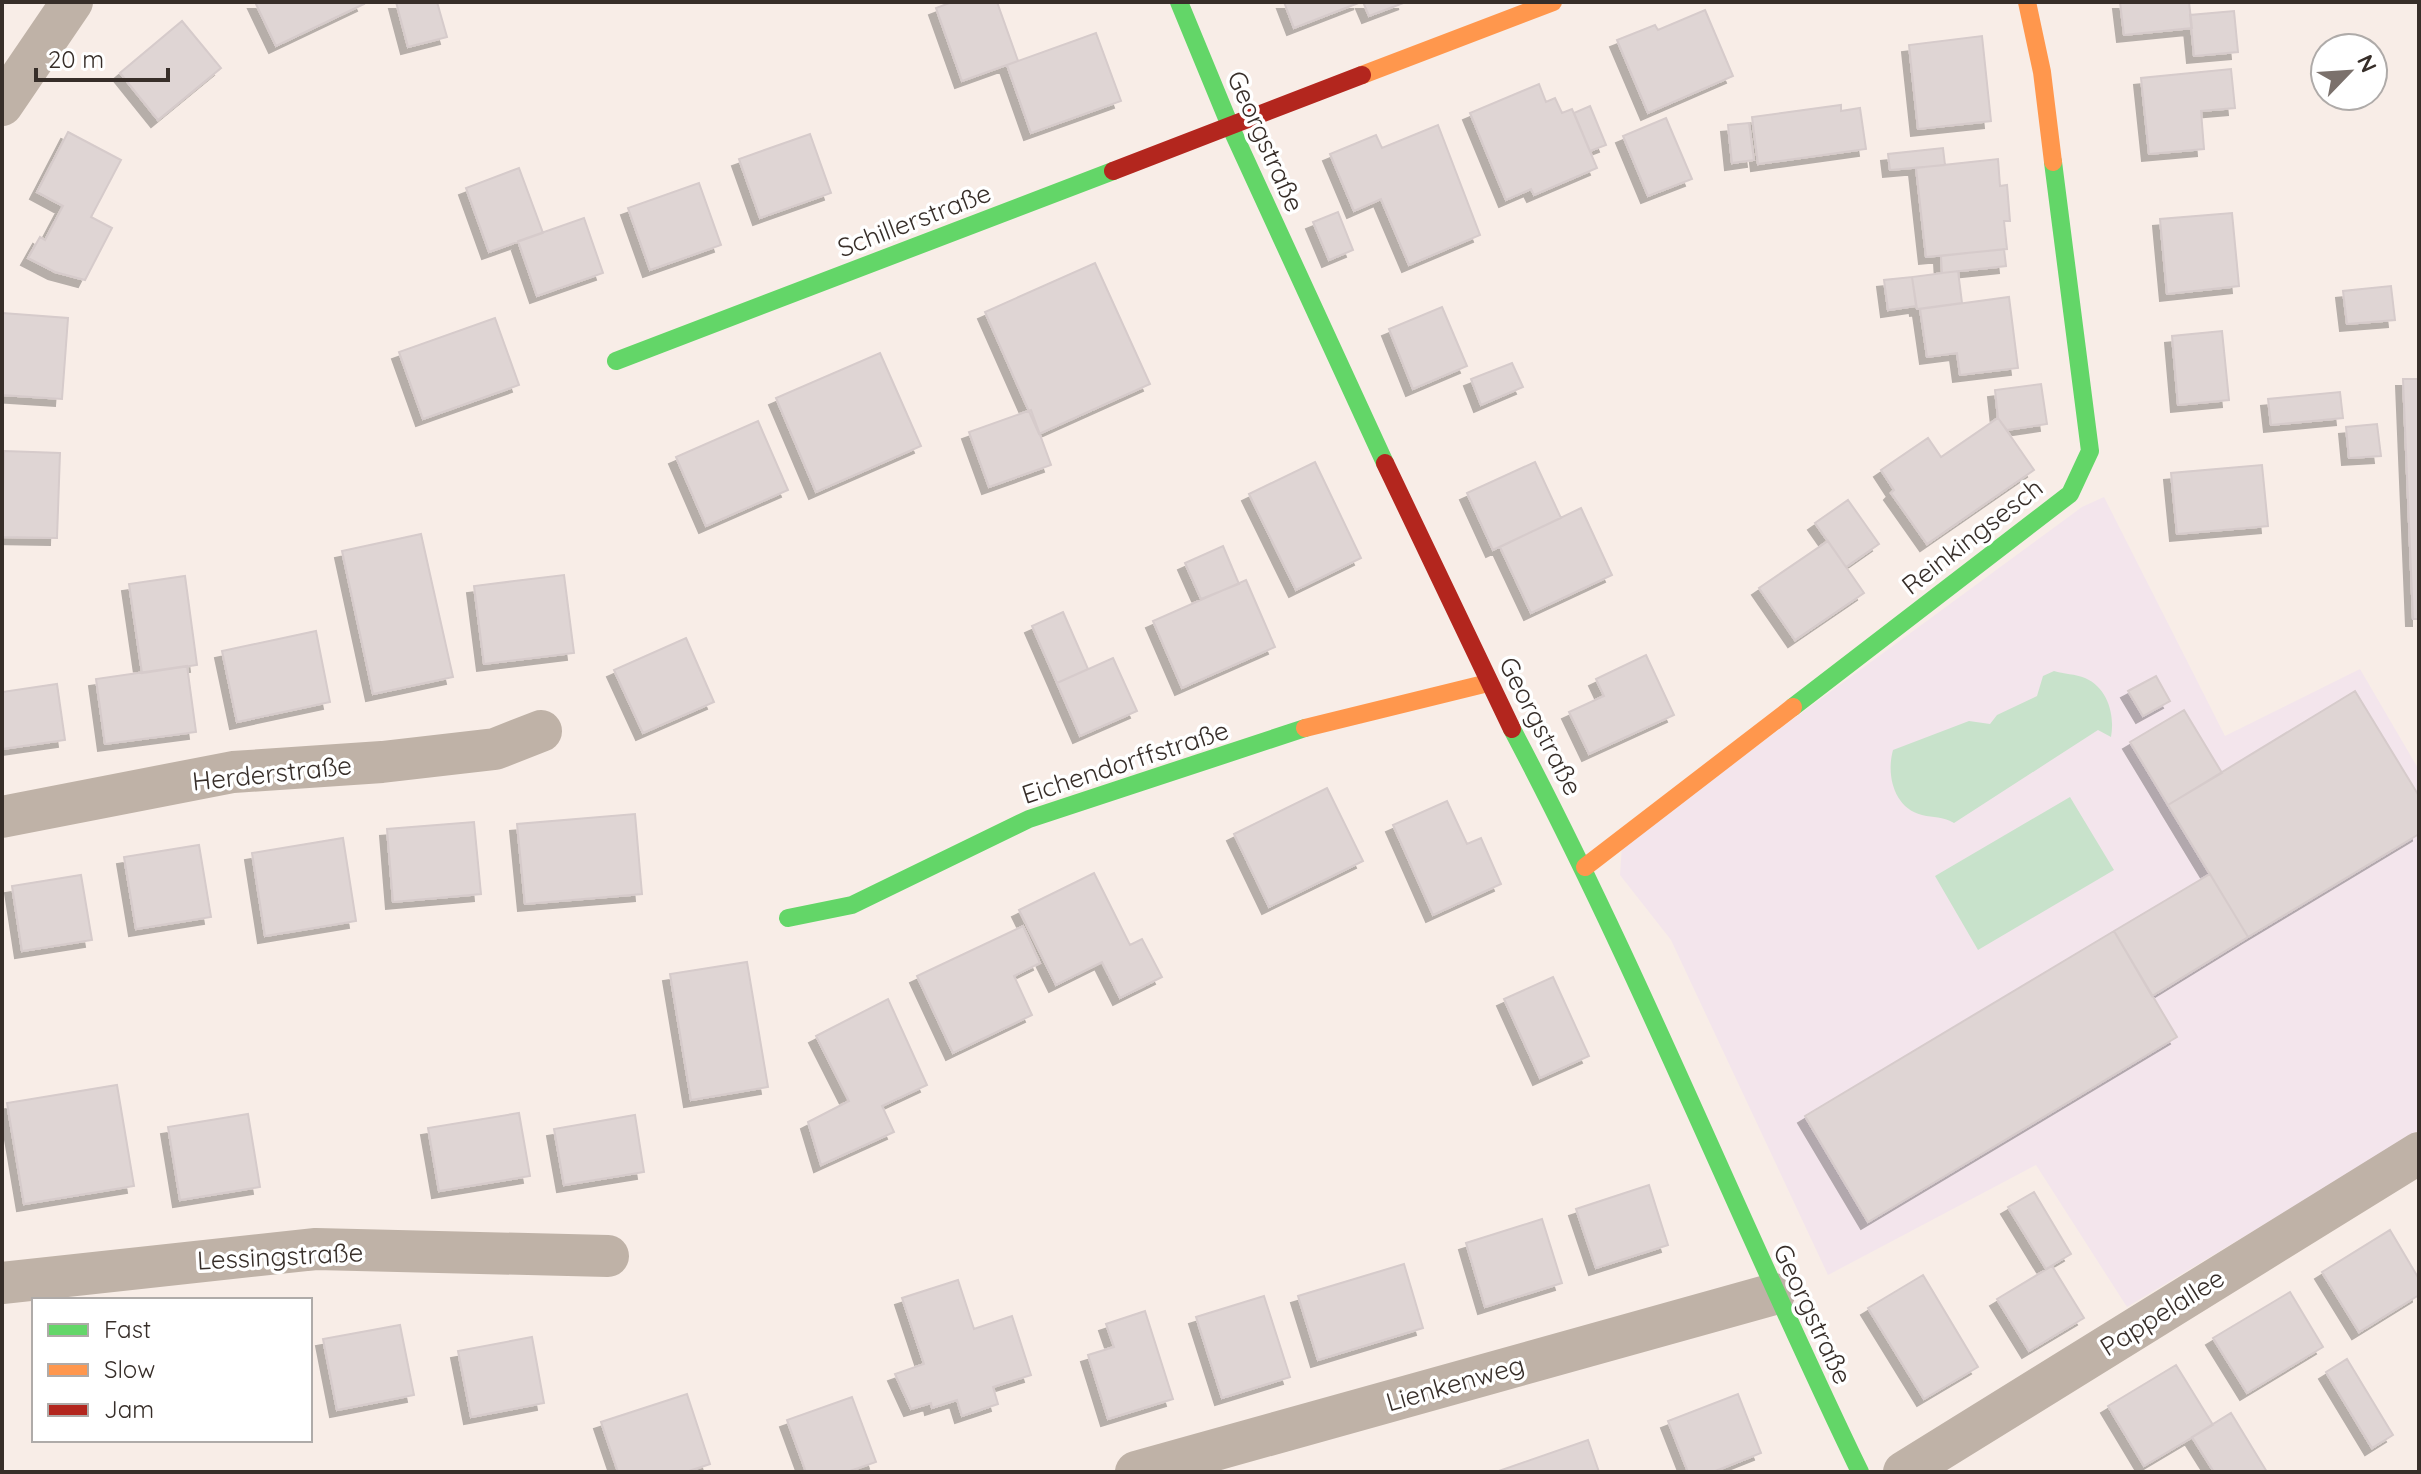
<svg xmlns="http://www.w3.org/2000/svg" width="2421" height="1474" font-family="Quicksand,sans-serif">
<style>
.education{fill:#f3e5ec}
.green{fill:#c8e2cb}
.building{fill:#dfd5d4;stroke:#d6cbcb;stroke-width:2;filter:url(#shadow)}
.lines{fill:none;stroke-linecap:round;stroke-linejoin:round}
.street{stroke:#bfb2a7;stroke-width:42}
.fast{stroke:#63d668;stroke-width:18}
.slow{stroke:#ff974d;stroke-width:18}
.jam{stroke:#b3261e;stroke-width:18}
.labels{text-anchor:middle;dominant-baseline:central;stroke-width:7;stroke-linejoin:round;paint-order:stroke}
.street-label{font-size:26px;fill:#372e29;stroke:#fff}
</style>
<defs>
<filter id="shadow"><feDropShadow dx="-7" dy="7" stdDeviation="0" flood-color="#0004"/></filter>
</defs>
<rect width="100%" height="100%" fill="#f8ede7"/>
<path class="education" d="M2104,497L2225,736L2360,669L2419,770V1131L2127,1307L2036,1165L1828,1275L1671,940L1620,875L1622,845L2082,507Z"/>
<path class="green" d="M2054,671C2063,674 2076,674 2085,678C2108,688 2115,715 2111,737L2098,730L1954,823C1942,816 1934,818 1922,815C1894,808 1886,775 1893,750L1969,721L1990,724L1997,715L2037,696L2043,676Z
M2070,797L2114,870L1978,950L1935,876Z"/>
<path class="building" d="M255,2H363L364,4L276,46Z
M396,2H437L447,37L408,47Z
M952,2H997L1018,61L962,81L936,8Z
M1284,2H1361L1294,28Z
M1363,2H1406L1369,16Z
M2120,2H2189L2192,28L2124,35Z
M1705,10L1733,76L1648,113L1617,40L1655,25L1658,30Z
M2234,11L2238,52L2194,56L2190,15Z
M182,21L221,68L158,120L120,73Z
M1096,33L1121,101L1031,133L1007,65Z
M1982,36L1991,121L1918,129L1909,45Z
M2231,69L2235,108L2201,111L2204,149L2149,154L2141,78Z
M1539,84L1546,102L1555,98L1562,113L1572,109L1597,168L1534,195L1531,189L1506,200L1470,113Z
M1841,105V111L1860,108L1866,149L1758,164L1752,117Z
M1590,106L1606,145L1590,151L1574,113Z
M1666,118L1692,179L1648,196L1623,136Z
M1749,123L1754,160L1732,163L1728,125Z
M1438,125L1480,235L1409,265L1381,199L1354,211L1330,154L1376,135L1382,148Z
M68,132L121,160L91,217L112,228L85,280L55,272L28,258L40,237L45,240L63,206L37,192Z
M810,134L831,193L760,218L739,159Z
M1943,148L1945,165L1890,170L1888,154Z
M1998,159L2000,186L2007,185L2010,221H2004L2007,249L1926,257L1916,168Z
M519,168L543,233L489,252L466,188Z
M699,183L721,245L650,270L628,208Z
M1338,212L1353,250L1329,260L1313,222Z
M2232,213L2239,286L2167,294L2160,219Z
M584,218L603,273L537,296L518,241Z
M2004,249L2006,266L1942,273L1941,256Z
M1095,263L1150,384L1039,434L985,312Z
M1958,271L1962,303L1917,309L1912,277Z
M1912,277L1916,306L1888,310L1884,280Z
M2391,286L2395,320L2347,324L2343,291Z
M2009,297L2018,368L1960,375L1957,353L1927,357L1920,309Z
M1442,307L1467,366L1413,389L1389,329Z
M2,313L68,318L62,399L2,395Z
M495,318L519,385L423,419L399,352Z
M2222,331L2229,400L2178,405L2172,336Z
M880,353L921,446L816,492L776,398Z
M1512,363L1523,387L1481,405L1471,379Z
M2403,379H2419V619H2413Z
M2041,384L2047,424L2007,430L1998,418L1995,390Z
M2340,392L2343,418L2271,425L2268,399Z
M1031,410L1051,465L989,487L969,432Z
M1998,418L2034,470L1927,544L1891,493L1894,490L1881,470L1928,438L1941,457Z
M758,421L788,490L706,526L676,457Z
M2377,424L2381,456L2349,458L2346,427Z
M4,451L60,453L57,538L2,537Z
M1315,462L1361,558L1296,590L1249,494Z
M1535,462L1561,518L1493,550L1467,493Z
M2262,465L2268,526L2177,534L2171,473Z
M1848,500L1879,544L1846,567L1815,523Z
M1581,508L1612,575L1531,613L1500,547Z
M421,534L453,677L373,694L342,551Z
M1828,541L1864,593L1795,640L1759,588Z
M1223,546L1239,584L1201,599L1185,563Z
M564,575L574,653L484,664L474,586Z
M185,576L197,665L142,673L129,584Z
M1246,580L1275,647L1182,688L1153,621Z
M1063,612L1088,669L1057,683L1032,626Z
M316,631L330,702L237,722L222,651Z
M686,638L714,702L643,733L614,670Z
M1646,655L1674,715L1589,754L1569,712L1604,696L1596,679Z
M1113,658L1137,711L1080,736L1057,683Z
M187,666L196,732L105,744L96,679Z
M2156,676L2170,701L2143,716L2128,691Z
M57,684L65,740L2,749V692Z
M2355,691L2419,796V834L2248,937L2168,805Z
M2184,710L2222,773L2168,805L2130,742Z
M1327,788L1363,861L1269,907L1234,834Z
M1447,801L1467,844L1481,838L1501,884L1433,915L1393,825Z
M635,814L642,894L525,904L517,824Z
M474,822L481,894L393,902L387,829Z
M343,838L356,921L265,936L252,853Z
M199,845L211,917L136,929L124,857Z
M1094,873L1130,945L1142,939L1162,977L1120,998L1102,962L1056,985L1019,910Z
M2210,874L2248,937L2152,996L2114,931Z
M81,875L92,940L22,951L12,886Z
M1023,926L1040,963L1014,976L1032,1015L953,1053L917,976Z
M2114,931L2177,1037L1868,1222L1805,1116Z
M747,962L768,1087L691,1100L670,974Z
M1553,977L1589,1056L1540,1078L1504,999Z
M888,999L927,1085L882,1106L894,1132L821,1165L808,1122L849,1101L816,1036Z
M117,1085L134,1186L24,1204L7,1103Z
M519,1113L530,1176L439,1191L428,1128Z
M248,1114L260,1187L180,1200L168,1127Z
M635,1115L644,1172L564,1185L554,1129Z
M1649,1185L1668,1245L1596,1268L1576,1209Z
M2034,1192L2071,1254L2046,1269L2008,1207Z
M1542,1219L1562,1283L1485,1307L1466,1243Z
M2390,1230L2419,1279V1295L2359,1332L2322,1272Z
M1404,1264L1423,1328L1318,1360L1298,1296Z
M2052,1266L2084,1318L2029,1351L1997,1299Z
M1923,1275L1978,1367L1924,1399L1868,1308Z
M958,1280L974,1329L1012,1316L1031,1375L993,1387L998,1404L962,1416L957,1400L932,1408L931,1403L911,1409L895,1374L924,1364L902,1298Z
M2290,1292L2323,1347L2247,1393L2213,1338Z
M1264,1296L1290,1377L1222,1398L1196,1317Z
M1145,1311L1173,1399L1108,1419L1088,1355L1114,1347L1106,1324Z
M400,1325L414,1395L337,1410L323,1339Z
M532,1337L544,1403L471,1417L458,1351Z
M2347,1359L2393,1435L2372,1448L2326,1372Z
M2176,1365L2213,1425L2144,1466L2108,1406Z
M687,1394L710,1464L686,1472H618L601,1422Z
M1738,1394L1761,1453L1713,1472H1688L1668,1421Z
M852,1397L876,1462L847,1472H806L787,1420Z
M2231,1413L2267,1472H2214L2192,1437Z
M1588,1440L1599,1472H1496Z"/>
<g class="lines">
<path class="street" d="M2,105L72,2
M2,817L233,772L382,762L495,749L541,731
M2,1283L316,1249L608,1256
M1136,1472L1774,1294
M1904,1472L2419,1153"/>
<path class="fast" d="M1179,2L1231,128L1385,463
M616,361L1113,171
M1793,707L2070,494L2090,451L2053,162
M1512,729C1640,971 1741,1226 1860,1472
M788,918L852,905L1029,819L1305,728"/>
<path class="slow" d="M2027,2L2042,72L2053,162
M1362,75L1553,2
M1305,728L1488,683
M1585,867L1793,707"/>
<path class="jam" d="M1113,171L1362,75
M1385,463L1512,729"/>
</g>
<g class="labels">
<g class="street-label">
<text transform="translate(1266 141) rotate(66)">Georgstraße</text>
<text transform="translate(914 220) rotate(-21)">Schillerstraße</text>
<text transform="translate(1972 536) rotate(-38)">Reinkingsesch</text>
<text transform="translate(1541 726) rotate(63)">Georgstraße</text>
<text transform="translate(1125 762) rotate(-18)">Eichendorffstraße</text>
<text transform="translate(272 773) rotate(-6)">Herderstraße</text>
<text transform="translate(280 1256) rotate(-3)">Lessingstraße</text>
<text transform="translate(2162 1312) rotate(-32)">Pappelallee</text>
<text transform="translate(1813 1314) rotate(65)">Georgstraße</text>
<text transform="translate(1455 1383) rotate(-16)">Lienkenweg</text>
</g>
</g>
<rect width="2421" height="1474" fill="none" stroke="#372e29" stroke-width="8"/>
<rect x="32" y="1298" width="280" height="144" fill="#ffffff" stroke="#afaba9" stroke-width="2"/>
<rect x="48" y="1324" width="40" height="12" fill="#63d668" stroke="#afaba9" stroke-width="2"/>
<text x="104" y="1338" font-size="24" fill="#372e29">Fast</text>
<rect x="48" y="1364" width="40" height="12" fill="#ff974d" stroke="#afaba9" stroke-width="2"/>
<text x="104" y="1378" font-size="24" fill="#372e29">Slow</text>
<rect x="48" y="1404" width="40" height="12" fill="#b3261e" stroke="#afaba9" stroke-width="2"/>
<text x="104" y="1418" font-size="24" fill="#372e29">Jam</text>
<g transform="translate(2349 72) rotate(65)"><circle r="38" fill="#ffffff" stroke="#afaba9" stroke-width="2"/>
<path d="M0-6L14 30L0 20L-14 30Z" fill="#7b716c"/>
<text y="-12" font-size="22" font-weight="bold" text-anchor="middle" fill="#372e29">N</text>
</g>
<path d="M36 68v12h132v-12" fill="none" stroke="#372e29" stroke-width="4"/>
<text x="48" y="68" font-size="24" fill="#372e29" stroke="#ffffff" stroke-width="6" paint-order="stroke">20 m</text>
</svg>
